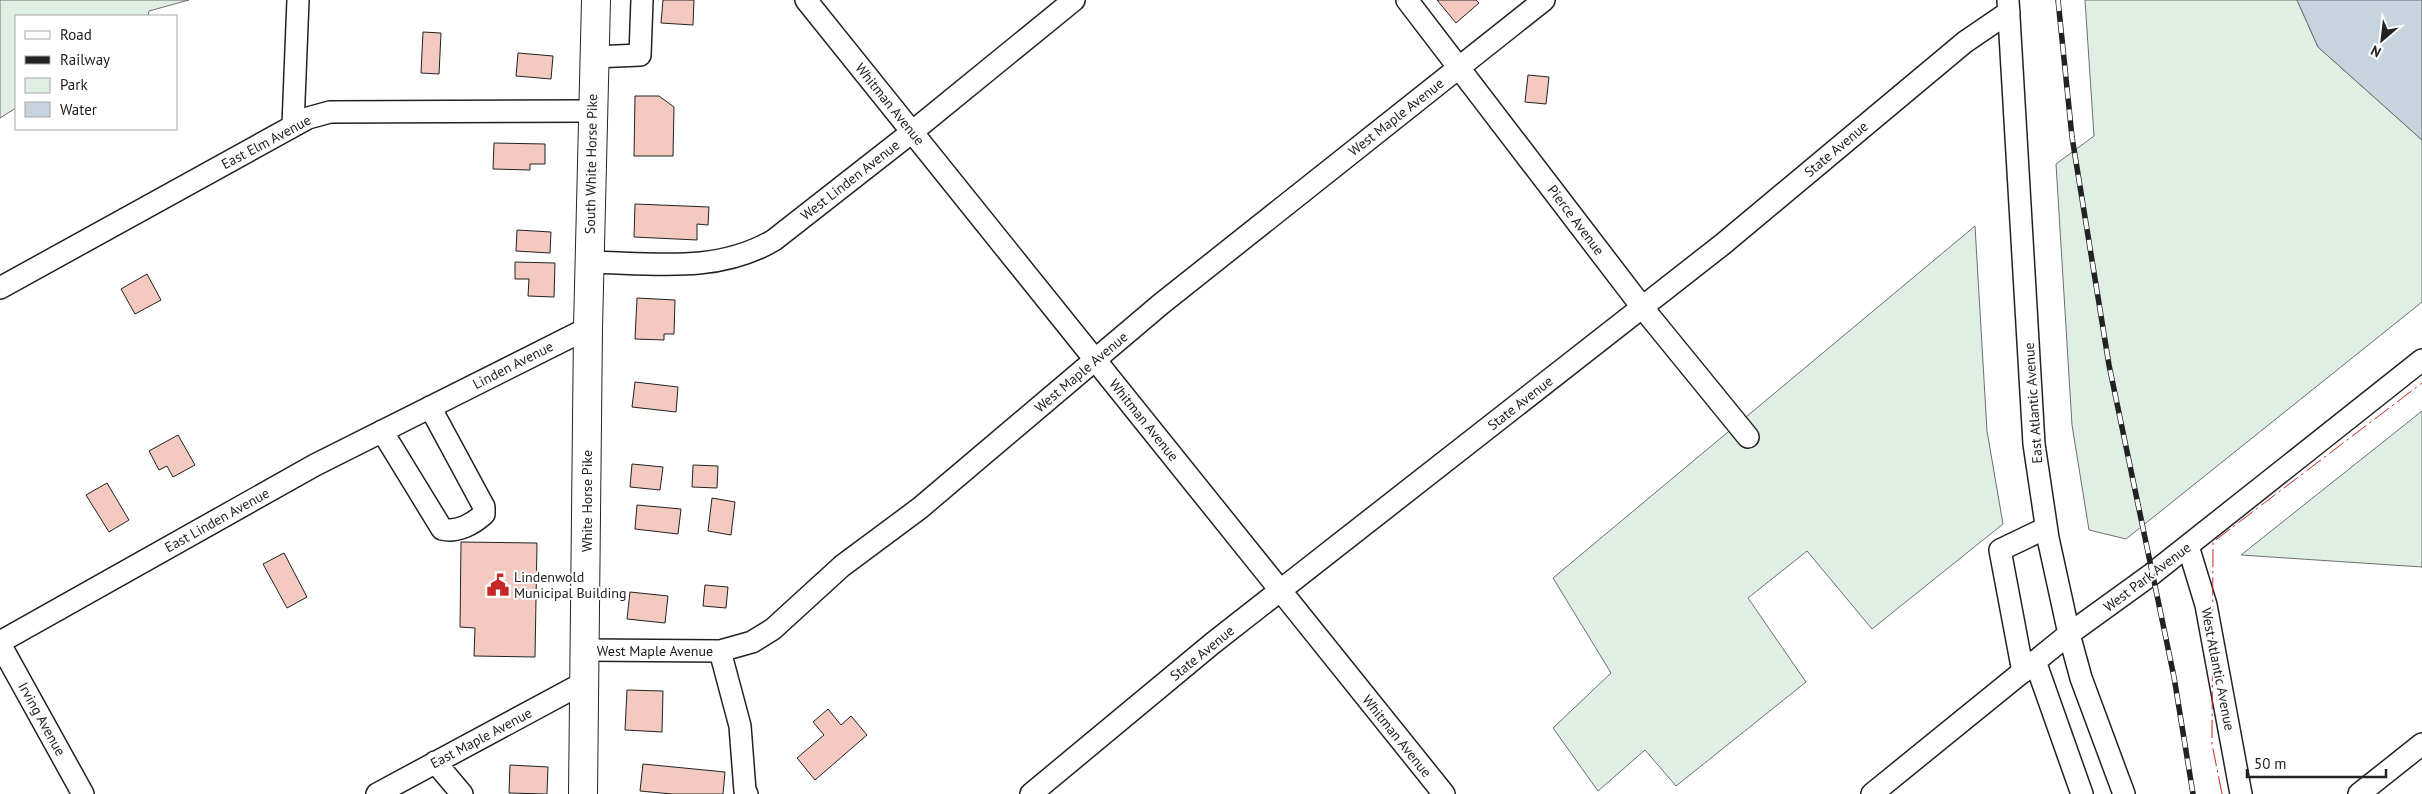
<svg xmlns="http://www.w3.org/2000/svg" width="2422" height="794" font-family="'PT Sans',sans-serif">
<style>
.green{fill:#e0efe3;stroke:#6f6f6f}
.water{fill:#c7d3dd;stroke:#6f6f6f}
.building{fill:#f3c9c0;stroke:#222}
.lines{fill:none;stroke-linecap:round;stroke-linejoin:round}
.minor-casing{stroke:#222;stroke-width:24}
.highway-casing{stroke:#222;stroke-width:30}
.minor{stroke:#fff;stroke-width:21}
.highway{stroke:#fff;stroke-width:28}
.rail-casing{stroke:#222;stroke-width:5.5}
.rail{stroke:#fff;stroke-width:4;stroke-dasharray:11;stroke-linecap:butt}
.power{stroke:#c62828;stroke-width:1;stroke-dasharray:18 4 2.5 4;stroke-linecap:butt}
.labels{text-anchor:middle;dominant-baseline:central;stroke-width:4;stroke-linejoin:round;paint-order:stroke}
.street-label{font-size:14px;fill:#222;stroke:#fff}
.poi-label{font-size:14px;fill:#222;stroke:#fff;text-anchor:start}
</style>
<rect width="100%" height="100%" fill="#fff"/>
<path class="green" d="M0,0H189L149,11L148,16H16V108L0,118Z
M2085,0H2297L2318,47L2422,140V302L2126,539L2089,530L2072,425L2056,164L2094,136Z
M1975,226L1987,431L2003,524L1872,629L1807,551L1748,598L1806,682L1676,786L1645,750L1598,791L1553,728L1611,673L1553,578Z
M2422,411V567L2241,555Z"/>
<path class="water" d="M2297,0H2422V140L2318,47Z"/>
<path class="building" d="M663,0H694L693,25L661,23Z
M1437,0H1476L1479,3L1456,23Z
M423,32L441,33L439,74L421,73Z
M518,53L553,56L551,79L516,76Z
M1528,75L1549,77L1546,104L1525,102Z
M635,96H659L674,107L673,156H634Z
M494,143L545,144V164H530V170L493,169Z
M635,204L709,207L708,225L697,224V240L634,237Z
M517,230L551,232L550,253L516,251Z
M515,262L555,263L554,297L528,296L529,279H515Z
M147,274L161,300L135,314L121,289Z
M637,298L675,300L674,334H664V340L635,339Z
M635,382L678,387L676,412L632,407Z
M178,435L195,465L173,477L167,466L159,470L149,451Z
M632,464L663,467L660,490L630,487Z
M693,465L718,466L717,488L692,487Z
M107,483L129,520L109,532L86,495Z
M712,498L735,502L731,535L708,531Z
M637,505L681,509L678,534L635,529Z
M461,542L537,543L535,657L474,656L475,628L460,627Z
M284,553L307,597L287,608L263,564Z
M705,585L728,587L726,608L703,606Z
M630,592L668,596L665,623L627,619Z
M627,690L663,691L662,732L625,730Z
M828,709L841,725L851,716L867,735L815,780L797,758L824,735L813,722Z
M643,764L725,772L723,794H672L640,791Z
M510,765L548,767L547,794L509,793Z"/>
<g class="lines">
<defs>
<path id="minor" d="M806,0L1444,794
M1407,0L1642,307L1748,437
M2008,0L2034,444L2048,538L2069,634L2081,678L2124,794
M594,57L640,55L642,0
M293,125L298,0
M589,262C652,263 717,274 774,240L912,132L1074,0
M0,288L308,118L330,112L592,111
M382,431L442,529C457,533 473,524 484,514V507L430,407
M2188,546L2206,605L2241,794
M0,642L315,465L588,328
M0,644L83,794
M586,650L720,651L752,642L773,629L842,566L920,508L1161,304L1544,0
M720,651L740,726L745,791L747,794
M2035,661L2082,794
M2023,672L2000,550L2046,528
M435,762L462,794
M377,794L585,682
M1031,794L1213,643L1723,244L1965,42L2009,12
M1872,794L2069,634L2152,574L2422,360
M2359,794L2422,744"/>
<path id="highway" d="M583,794L588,328L596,0"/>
</defs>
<use href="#minor" class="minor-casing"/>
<use href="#highway" class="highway-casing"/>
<use href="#minor" class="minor"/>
<use href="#highway" class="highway"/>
<defs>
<path id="rail" d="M2058,0L2072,137L2109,365L2174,677L2193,794"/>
</defs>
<use href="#rail" class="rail-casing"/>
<use href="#rail" class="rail"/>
<path class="power" d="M2222,794L2212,744L2213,542L2422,383"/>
</g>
<defs>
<symbol id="civic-bare" viewBox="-9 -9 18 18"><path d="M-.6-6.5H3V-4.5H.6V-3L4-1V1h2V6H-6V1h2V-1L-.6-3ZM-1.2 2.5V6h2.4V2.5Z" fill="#c62828" stroke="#fff" stroke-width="2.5" paint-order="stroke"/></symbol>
</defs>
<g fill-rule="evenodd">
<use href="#civic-bare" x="482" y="569" width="32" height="32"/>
</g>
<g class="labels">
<g class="street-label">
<text transform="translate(890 104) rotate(51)">Whitman Avenue</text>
<text transform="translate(1396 117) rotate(-38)">West Maple Avenue</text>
<text transform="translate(266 142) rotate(-28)">East Elm Avenue</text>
<text transform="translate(1836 149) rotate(-40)">State Avenue</text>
<text transform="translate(591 164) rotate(-89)">South White Horse Pike</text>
<text transform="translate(850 180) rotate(-38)">West Linden Avenue</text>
<text transform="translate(1576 220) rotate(53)">Pierce Avenue</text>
<text transform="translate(513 365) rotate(-27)">Linden Avenue</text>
<text transform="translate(1081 372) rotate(-40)">West Maple Avenue</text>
<text transform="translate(1520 403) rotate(-38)">State Avenue</text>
<text transform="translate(2033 403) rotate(-94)">East Atlantic Avenue</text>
<text transform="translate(1144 420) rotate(51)">Whitman Avenue</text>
<text transform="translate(587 501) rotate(-90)">White Horse Pike</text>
<text transform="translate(217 520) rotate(-29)">East Linden Avenue</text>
<text transform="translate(2147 577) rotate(-37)">West Park Avenue</text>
<text x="655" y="651">West Maple Avenue</text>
<text transform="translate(1202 653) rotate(-39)">State Avenue</text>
<text transform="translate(2218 669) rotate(79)">West Atlantic Avenue</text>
<text transform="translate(42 719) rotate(61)">Irving Avenue</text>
<text transform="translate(1397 736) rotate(51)">Whitman Avenue</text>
<text transform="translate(481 738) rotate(-28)">East Maple Avenue</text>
</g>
<g class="poi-label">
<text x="514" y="577">Lindenwold<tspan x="514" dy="16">Municipal Building</tspan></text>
</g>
</g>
<rect x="15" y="15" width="162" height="115" fill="#ffffff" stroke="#a7a7a7"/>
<rect x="25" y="31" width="25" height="8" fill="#ffffff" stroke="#a7a7a7"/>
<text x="60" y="40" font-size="15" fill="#222222">Road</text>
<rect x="25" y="56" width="25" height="8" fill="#222222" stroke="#a7a7a7"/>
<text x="60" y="65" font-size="15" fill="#222222">Railway</text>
<rect x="25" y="78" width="25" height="15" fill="#e0efe3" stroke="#a7a7a7"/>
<text x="60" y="90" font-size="15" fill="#222222">Park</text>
<rect x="25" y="102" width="25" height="15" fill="#c7d3dd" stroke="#a7a7a7"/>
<text x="60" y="115" font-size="15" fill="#222222">Water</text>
<g transform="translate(2382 40) rotate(208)" stroke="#ffffff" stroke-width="4" paint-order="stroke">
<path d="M0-4L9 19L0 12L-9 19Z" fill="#222222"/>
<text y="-8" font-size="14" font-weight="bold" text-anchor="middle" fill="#222222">N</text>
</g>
<path d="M2247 769v8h139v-8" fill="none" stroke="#222222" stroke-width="2.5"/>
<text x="2254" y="769" font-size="15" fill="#222222" stroke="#ffffff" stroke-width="4" paint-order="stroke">50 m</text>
</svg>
